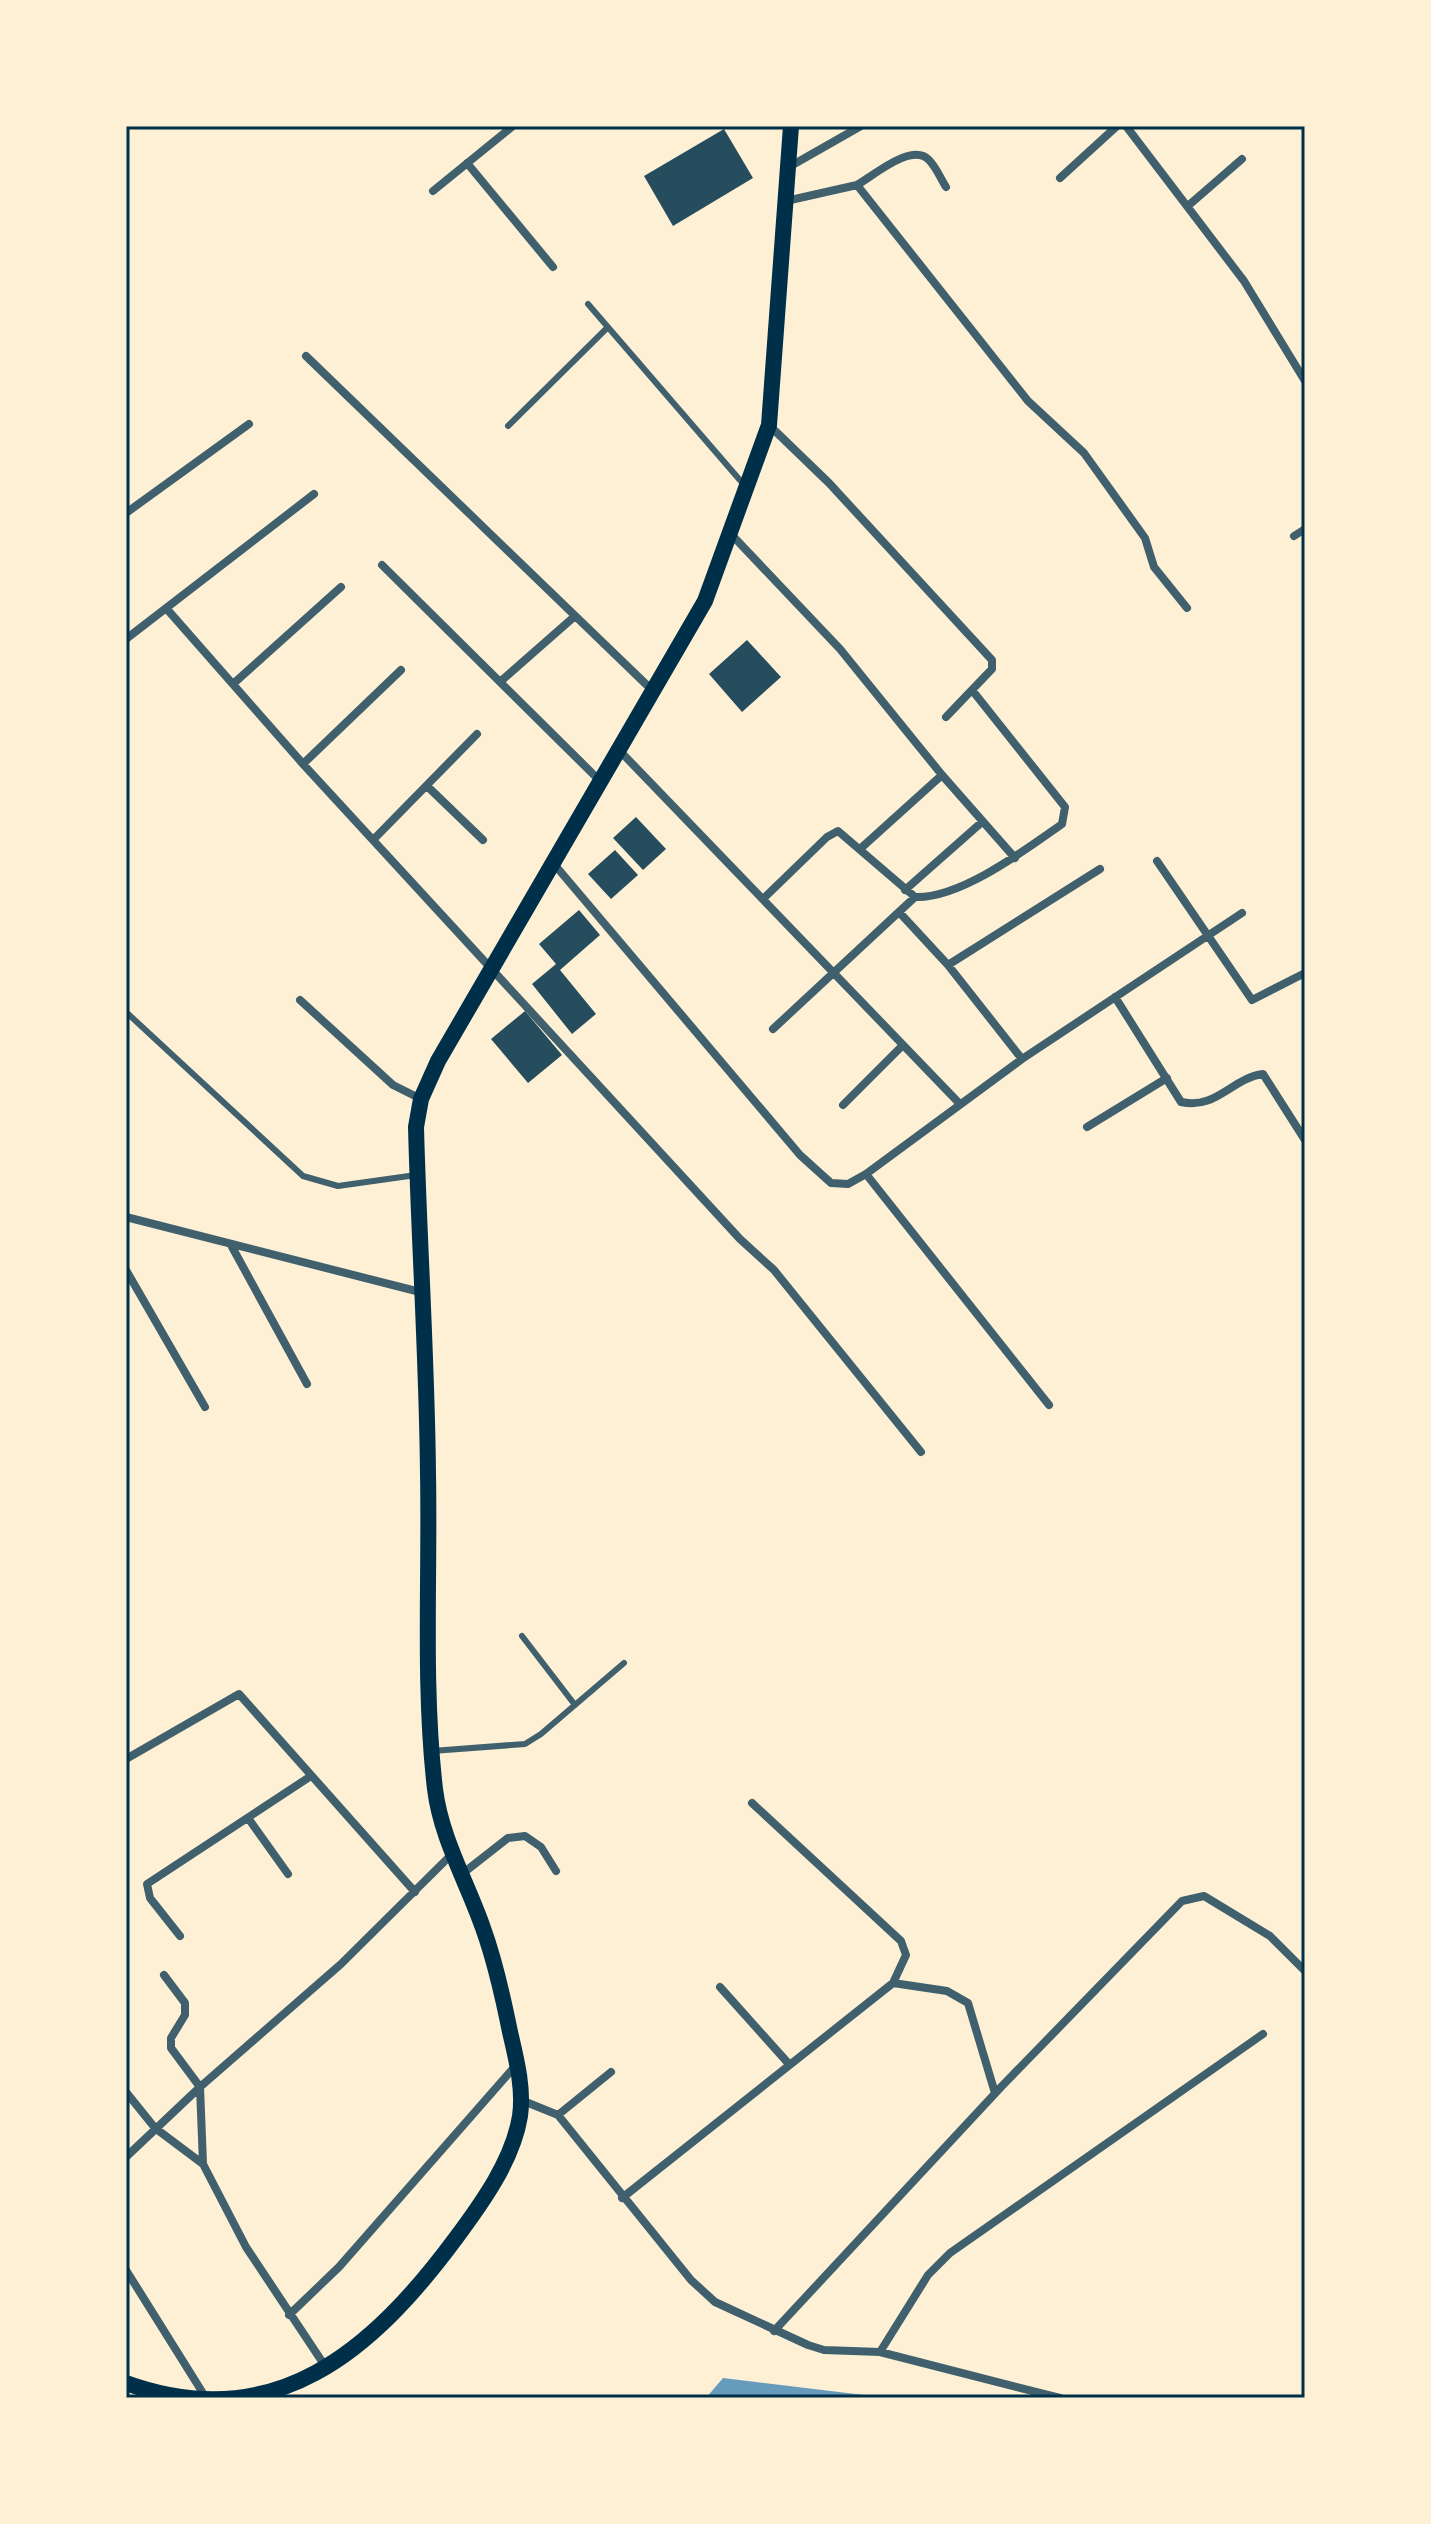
<svg xmlns="http://www.w3.org/2000/svg" width="1431" height="2524" font-family="Figtree,sans-serif">
<style>
.water{fill:#669bbc}
.building{fill:#264d5e}
.lines{fill:none;stroke-linecap:round;stroke-linejoin:round}
.service{stroke:#3f606c;stroke-width:6}
.minor{stroke:#3f606c;stroke-width:8}
.secondary{stroke:#003049;stroke-width:16}
.neatline{fill:none;stroke:#003049;stroke-width:3}
</style>
<rect width="100%" height="100%" fill="#fdf0d5"/>
<path class="water" d="M723,2378L889,2398H706Z"/>
<path class="building" d="M724,129L753,178L673,226L644,176Z
M747,640L781,677L742,712L709,674Z
M636,817L666,849L643,870L613,838Z
M615,850L638,875L611,899L588,874Z
M579,910L600,935L560,970L596,1014L572,1034L532,984L556,964L539,944Z
M525,1011L562,1055L528,1083L491,1039Z"/>
<g class="lines">
<path class="service" d="M588,304L745,486
M508,426L608,327
M126,1012L303,1176L338,1186L416,1175
M522,1636L575,1705
M432,1751L525,1744L541,1734L624,1663"/>
<path class="minor" d="M1126,126L1244,281L1305,381
M467,163L553,267
M789,167L861,126
M1060,178L1117,126
M857,185C873,176 912,142 929,160C936,167 941,179 946,187
M433,191L513,126
M786,201L857,185L1028,401L1084,453L1145,538L1154,567L1187,608
M1189,205L1242,159
M306,356L653,691
M770,426L829,483L992,660V669L946,717
M126,513L249,424
M730,533L840,649L942,775L1015,858
M1294,536L1305,529
M382,565L599,780
M166,608L303,764L740,1239L774,1270L921,1452
M126,639L314,494
M501,681L575,616
M233,684L341,587
M618,749L958,1102
M303,764L401,670
M427,786L483,840
M373,840L477,734
M860,849L942,775
M1157,861L1252,1000L1305,973
M554,864L800,1155L831,1183L848,1184L866,1174L1022,1059
M905,890L982,822
M763,899L827,837L838,831L915,897C960,899 1025,850 1062,824L1065,807L972,690
M899,912L948,965L1022,1059L1242,913
M948,965L1100,869
M1115,997L1181,1102C1216,1110 1232,1078 1263,1074L1305,1140
M300,1000L393,1085L421,1099
M773,1029L915,897
M843,1105L903,1045
M1087,1127L1167,1078
M866,1174L1049,1405
M126,1217L424,1293
M231,1245L307,1384
M126,1270L205,1407
M126,1759L239,1694L415,1892
M752,1803L901,1941L906,1955L893,1983
M248,1818L288,1874
M462,1874L508,1838L525,1836L541,1847L556,1871
M180,1936L150,1898L147,1884L311,1776
M164,1975L185,2003V2015L171,2038V2048L200,2087L203,2164
M720,1987L788,2063
M126,2092L155,2128L203,2164L246,2247L327,2369
M521,2100L558,2115L691,2280L715,2302L808,2345L824,2350L880,2352L1060,2398
M558,2115L611,2072
M126,2157L200,2087L341,1964L453,1853
M622,2198L893,1983L947,1991L968,2003L995,2093
M126,2270L206,2398
M289,2315L339,2267L517,2064
M774,2331L1002,2086L1182,1901L1204,1896L1270,1936L1305,1971
M880,2352L928,2275L950,2253L1263,2034"/>
<path class="secondary" d="M126,2383C275,2437 373,2350 456,2238C482,2203 513,2160 520,2116C524,2088 516,2058 510,2032C503,1997 495,1961 483,1928C467,1882 441,1838 435,1789C423,1686 430,1578 428,1474C427,1358 419,1243 416,1127L421,1099L438,1061L705,601L769,425L791,126"/>
</g>
<rect width="1431" height="2524" fill="none" stroke="#fdf0d5" stroke-width="256"/>
<rect x="128" y="128" width="1175" height="2268" class="neatline"/>
</svg>
